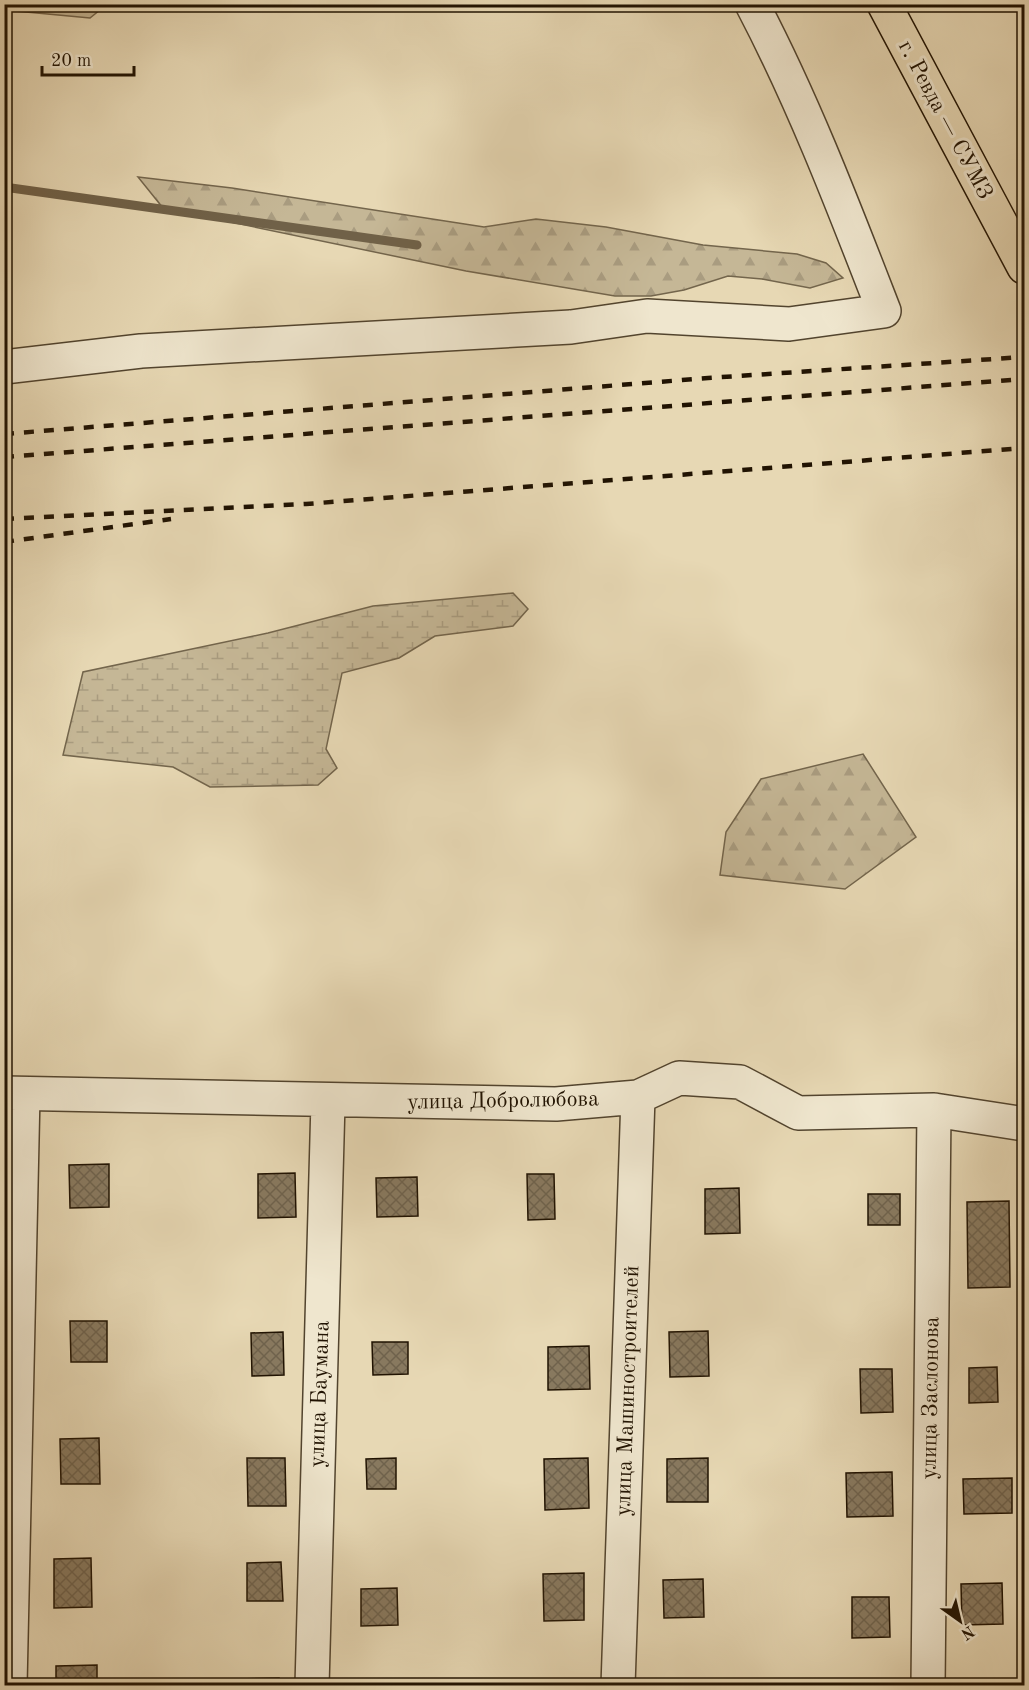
<svg xmlns="http://www.w3.org/2000/svg" width="1029" height="1690" font-family="'Old Standard TT',serif">
<style>
.forest{fill:url(#forest-firs);stroke:#73654c;stroke-width:1.5}
.wetland{fill:url(#wetland-marsh);stroke:#73654c;stroke-width:1.5}
.lines{fill:none;stroke-linecap:round;stroke-linejoin:round}
.stream{stroke:#706148;stroke-width:9}
.building{fill:url(#building-cross-hatch);stroke:#211302;stroke-width:1.5}
.minor-casing{stroke:#52442e;stroke-width:36}
.major-casing{stroke:#211302;stroke-width:36}
.minor{stroke:#efe6ce;stroke-width:33}
.major{stroke:#e7d8b4;stroke-width:33}
.rail{stroke:#211302;stroke-width:4.5;stroke-dasharray:10 10;stroke-linecap:butt}
.labels{text-anchor:middle;dominant-baseline:central;stroke-width:6;stroke-linejoin:round;paint-order:stroke}
.street-label{font-size:22px;fill:#211302;stroke:#efe6ce}
</style>
<defs>
<pattern id="forest-firs" width="22" height="20" patternUnits="userSpaceOnUse" patternTransform="scale(1.5)"><rect width="22" height="20" fill="#c5b796"/><path d="M5 1l3.5 6h-7zM16 11l3.5 6h-7z" fill="#a99c80"/></pattern>
<pattern id="wetland-marsh" width="20" height="14" patternUnits="userSpaceOnUse" patternTransform="scale(1.5)"><rect width="20" height="14" fill="#c5b796"/><path d="M1 5h8M5 5V1M11 12h8M15 12V8" fill="none" stroke="#a99c80"/></pattern>
<pattern id="building-cross-hatch" width="8" height="8" patternUnits="userSpaceOnUse" patternTransform="scale(1.5)"><rect width="8" height="8" fill="#88795f"/><path d="M0 0l8 8M0 8l8-8" fill="none" stroke="#6f624c"/></pattern>
</defs>
<rect width="100%" height="100%" fill="#e7d8b4"/>
<filter id="stains"><feTurbulence type="fractalNoise" baseFrequency=".00333" numOctaves="4"/><feColorMatrix values="0 0 0 0 .2 0 0 0 0 .09 0 0 0 0 .02 0 0 0 .5 -.17"/></filter>
<radialGradient id="worn" r=".72"><stop offset=".6" stop-color="#630" stop-opacity="0"/><stop offset="1" stop-color="#630" stop-opacity=".3"/></radialGradient>
<path class="forest" d="M4,5L5,4L106,5L90,18L5,10Z
M138,177L232,188L484,227L536,219L606,227L703,245L797,254L826,263L843,278L810,288L762,279L728,276L684,290L651,296H615L466,271L163,208Z
M863,754L916,837L845,889L720,875L726,832L761,779Z"/>
<path class="wetland" d="M513,593L528,609L513,626L435,636L399,658L342,673L326,749L337,768L318,785L210,787L173,767L63,755L83,672L268,633L373,606Z"/>
<g class="lines">
<path class="stream" d="M4,187L417,245"/>
</g>
<path class="building" d="M109,1164V1207L70,1208L69,1165Z
M295,1173L296,1217L258,1218V1174Z
M527,1174H554L555,1219L528,1220Z
M417,1177L418,1216L377,1217L376,1178Z
M739,1188L740,1233L705,1234V1189Z
M868,1194H900V1225H868Z
M1009,1201L1010,1287L968,1288L967,1202Z
M70,1321H107V1362H71Z
M708,1331L709,1376L670,1377L669,1332Z
M283,1332L284,1375L252,1376L251,1333Z
M372,1342H408V1374L373,1375Z
M589,1346L590,1389L548,1390V1347Z
M997,1367L998,1402L969,1403V1368Z
M860,1369H892L893,1412L861,1413Z
M99,1438L100,1484H61L60,1439Z
M247,1458H285L286,1506H248Z
M396,1458V1489H367L366,1459Z
M588,1458L589,1508L545,1510L544,1459Z
M708,1458V1502H667V1459Z
M892,1472L893,1516L847,1517L846,1473Z
M1012,1478V1513L964,1514L963,1479Z
M91,1558L92,1607L54,1608V1559Z
M281,1562L283,1601H247V1563Z
M584,1573V1620L544,1621L543,1574Z
M703,1579L704,1617L664,1618L663,1580Z
M1002,1583L1003,1624L962,1625L961,1584Z
M397,1588L398,1625L361,1626V1589Z
M852,1597H889L890,1637L852,1638Z
M97,1665V1686H56V1666Z
M279,1678V1686H239V1679Z"/>
<g class="lines">
<defs>
<path id="minor" d="M4,367L141,351L571,327L647,316L789,324L884,311C844,208 804,103 752,4
M4,1093L556,1104L638,1097L679,1078L740,1082L798,1113L934,1110L1024,1124
M10,1686L23,1094
M312,1686L328,1102
M618,1686L638,1097
M928,1686L934,1110"/>
<path id="major" d="M884,4L1024,267"/>
</defs>
<use href="#minor" class="minor-casing"/>
<use href="#major" class="major-casing"/>
<use href="#minor" class="minor"/>
<use href="#major" class="major"/>
<path class="rail" d="M4,434L708,378L1024,357
M4,457L1024,379
M4,519L306,504L1024,448
M4,542L171,519"/>
</g>
<g class="labels">
<g class="street-label">
<text transform="translate(945 120) rotate(62)">г. Ревда — СУМЗ</text>
<text transform="translate(503 1101) rotate(-1)">улица Добролюбова</text>
<text transform="translate(628 1391) rotate(-88)">улица Машиностроителей</text>
<text transform="translate(320 1394) rotate(-88)">улица Баумана</text>
<text transform="translate(931 1398) rotate(-89)">улица Заслонова</text>
</g>
</g>
<rect width="1029" height="1690" fill="none" stroke="#e7d8b4" stroke-width="24"/>
<rect x="6" y="6" width="1017" height="1678" fill="none" stroke="#211302" stroke-width="3"/>
<rect x="12" y="12" width="1005" height="1666" fill="none" stroke="#211302" stroke-width="1.5"/>
<g transform="translate(960 1621) rotate(146)" stroke="#efe6ce" stroke-width="4.5" paint-order="stroke">
<path d="M0-4.5L10 22L0 15L-10 22Z" fill="#211302"/>
<text y="-9" font-size="16" font-weight="bold" text-anchor="middle" fill="#211302">N</text>
</g>
<path d="M42 66v9h92v-9" fill="none" stroke="#211302" stroke-width="3"/>
<text x="51" y="66" font-size="18" fill="#211302" stroke="#efe6ce" stroke-width="4.5" paint-order="stroke">20 m</text>
<rect width="100%" height="100%" filter="url(#stains)"/>
<rect width="100%" height="100%" fill="url(#worn)"/>
</svg>
